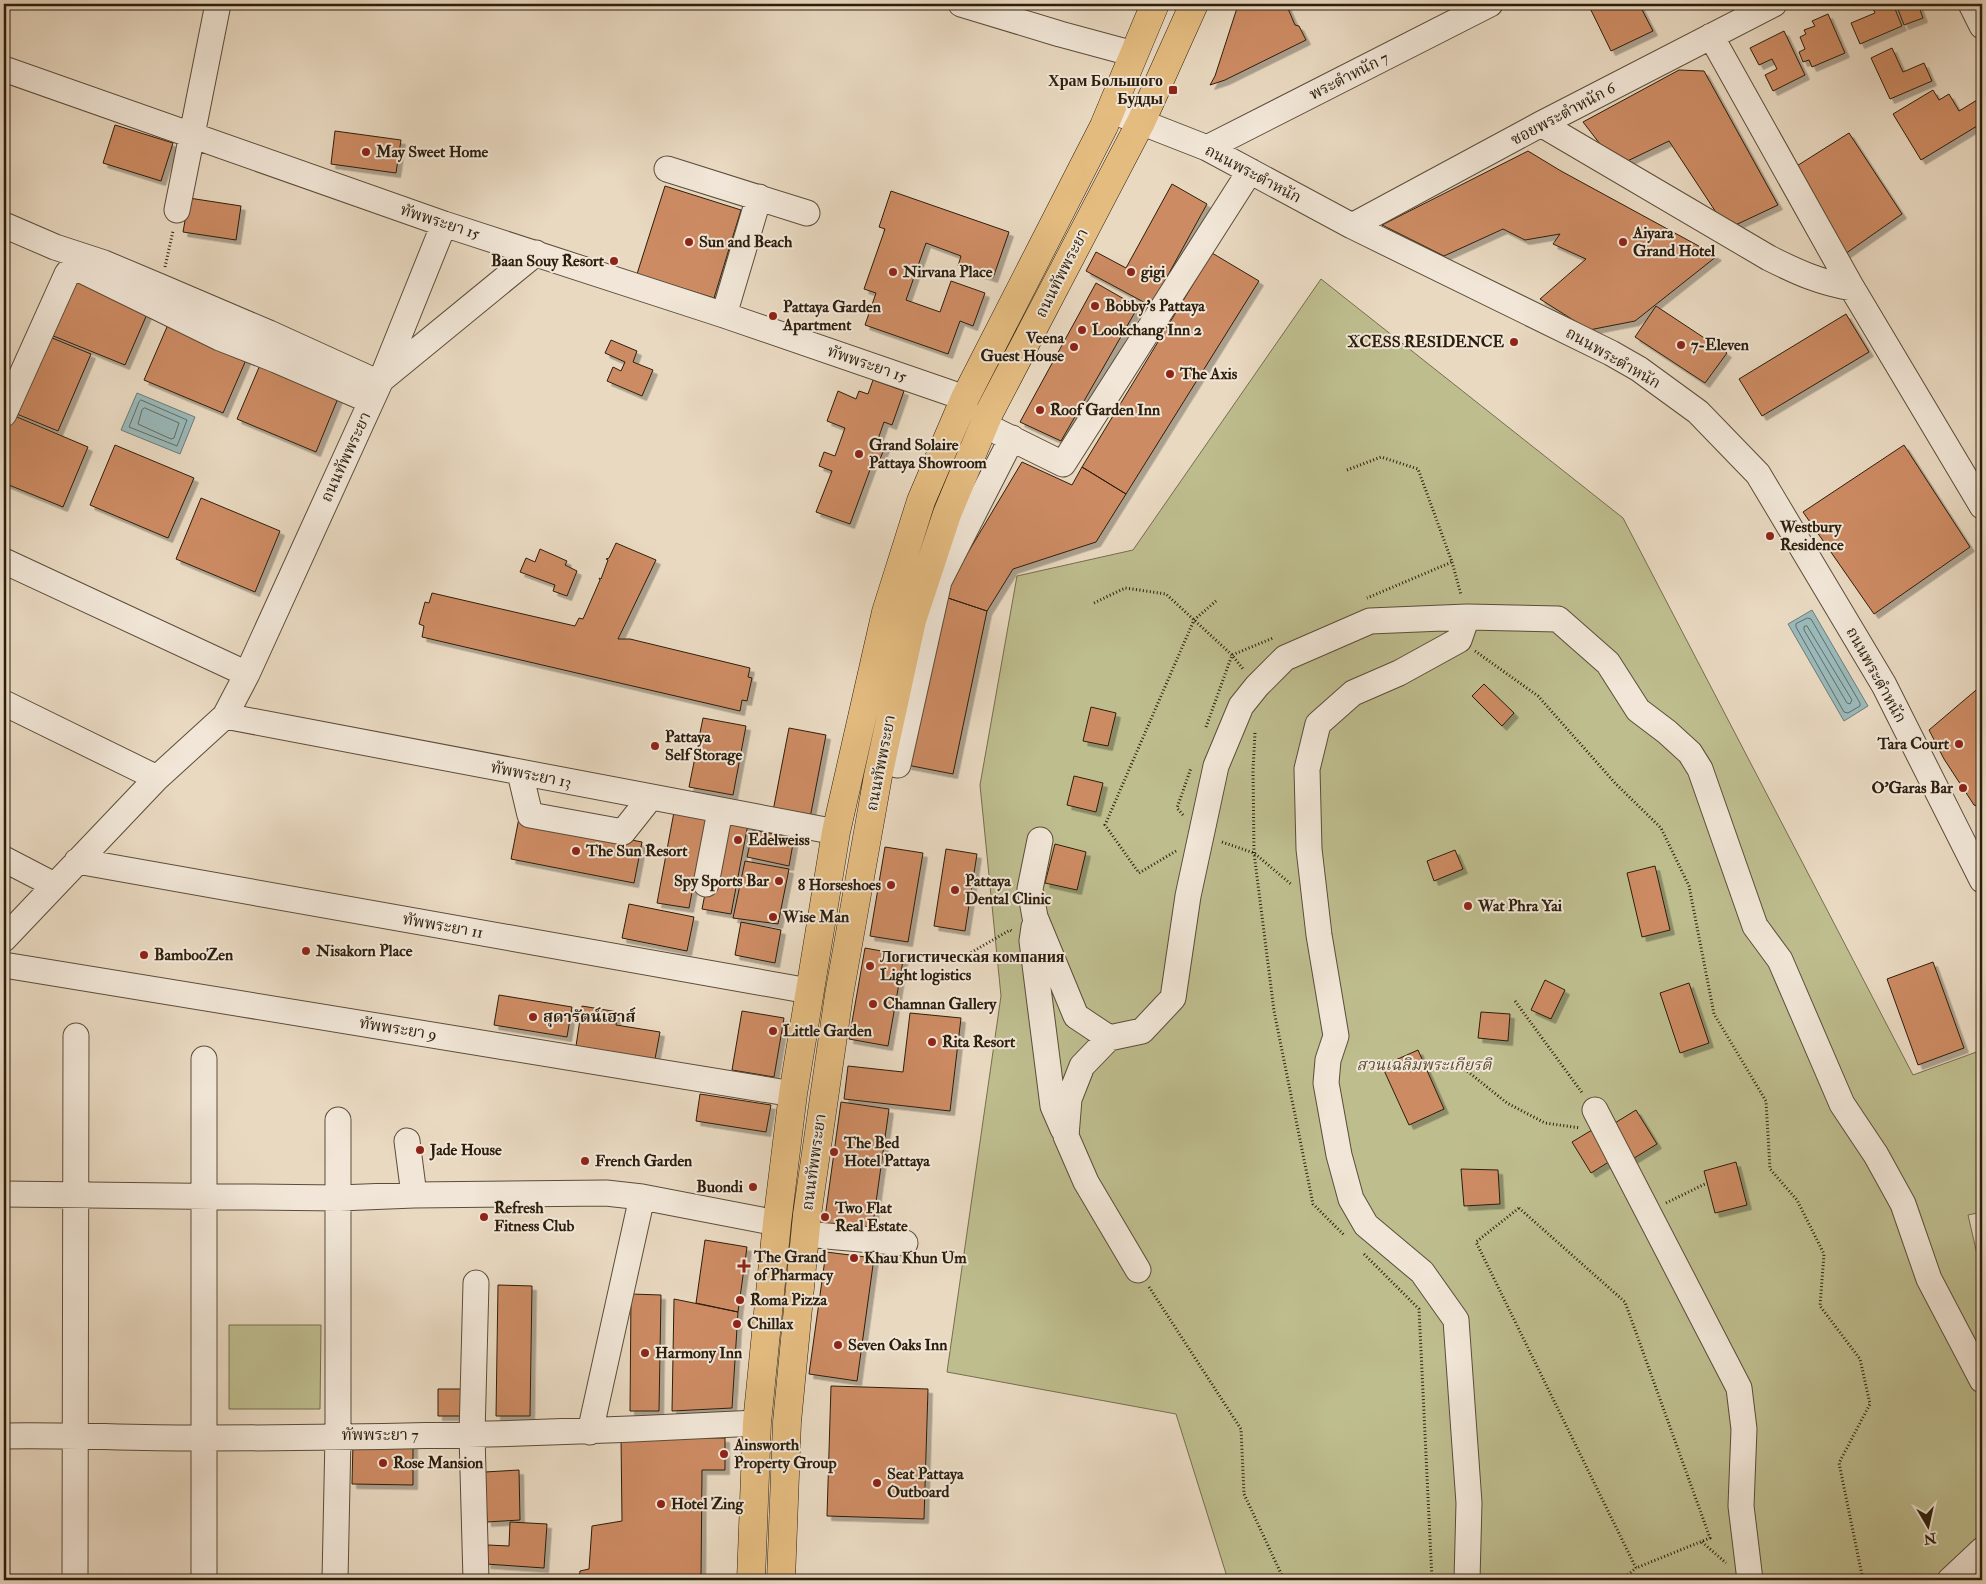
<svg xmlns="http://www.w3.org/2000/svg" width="1986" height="1584" font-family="'IM FELL Double Pica','Noto Serif Thai',serif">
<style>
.green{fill:#bebd8e;stroke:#756e4d}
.water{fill:#9ab9ba;stroke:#6e7b74}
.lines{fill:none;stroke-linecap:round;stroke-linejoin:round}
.shore{stroke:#636c63;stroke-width:1}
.building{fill:#cd8b63;stroke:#2c1e0c;filter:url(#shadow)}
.minor-casing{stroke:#5b4d39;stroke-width:27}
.major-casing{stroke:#2c1e0c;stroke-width:29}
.path{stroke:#2c1e0c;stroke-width:3;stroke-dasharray:1 2.5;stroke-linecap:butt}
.minor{stroke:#f1e6d7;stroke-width:25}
.major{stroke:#e4bc80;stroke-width:28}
.poi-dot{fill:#8f2418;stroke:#f1e6d7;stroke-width:2}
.labels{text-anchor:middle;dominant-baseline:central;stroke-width:4;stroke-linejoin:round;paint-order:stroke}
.street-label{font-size:16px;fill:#2c1e0c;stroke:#f1e6d7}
.poi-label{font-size:16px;font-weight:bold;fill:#2c1e0c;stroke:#f1e6d7;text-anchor:start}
.park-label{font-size:16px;font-style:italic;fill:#584e33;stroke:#f1e6d7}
</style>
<defs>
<filter id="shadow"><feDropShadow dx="4.5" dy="4.5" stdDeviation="0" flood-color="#0004"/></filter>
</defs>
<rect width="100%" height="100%" fill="#e9d9c1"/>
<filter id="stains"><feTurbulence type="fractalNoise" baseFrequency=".004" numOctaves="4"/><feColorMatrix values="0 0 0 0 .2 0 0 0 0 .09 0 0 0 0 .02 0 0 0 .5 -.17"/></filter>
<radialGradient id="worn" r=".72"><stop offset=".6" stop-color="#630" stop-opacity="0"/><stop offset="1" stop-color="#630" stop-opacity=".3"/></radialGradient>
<path class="green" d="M1321,279L1623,518L1913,1075L1982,1050V1212L1968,1215L1982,1276V1580H1228L1176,1414L947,1372L1001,996L980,785L1017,576L1133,550Z
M229,1325H321L320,1409H229Z"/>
<path class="water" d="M137,393L195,417L180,454L121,430Z
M1812,610L1868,706L1844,721L1788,624Z"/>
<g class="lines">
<path class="shore" d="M141,400L187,420L177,446L129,427L139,402Z
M145,408L179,423L174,438L171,439L138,424L142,410Z
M1808,618L1811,619L1860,703V706L1848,713L1844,712L1796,627V624Z
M1807,626L1852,700L1850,704L1847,703L1804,630V627Z"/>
</g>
<path class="building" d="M1243,4H1286L1295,25L1299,26L1306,40L1225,80L1210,85L1215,76L1238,5Z
M1588,4H1639L1653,31L1611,51Z
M1871,4H1893L1902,26L1860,44L1851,23L1875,13Z
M1896,4H1918L1923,18L1904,25Z
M1828,14L1845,53L1812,67L1809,60L1803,62L1799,52L1805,49L1800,37L1806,34L1804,30L1815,26L1812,21Z
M1784,31L1805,75L1773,91L1765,75L1777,69L1772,59L1759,65L1750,48Z
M1892,48L1903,72L1924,63L1932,81L1890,99L1871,58Z
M1679,70L1704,71L1778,205L1727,229L1669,141L1617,166L1583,122Z
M1933,90L1939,100L1949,94L1959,111L1982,97V123L1921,160L1893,114Z
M115,125L173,143L161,181L103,163Z
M335,131L401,140L396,173L331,164Z
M1849,133L1902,214L1845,254L1792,169Z
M1528,151L1561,171L1717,256L1635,321L1589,330L1540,299L1586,259L1553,244L1560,234L1525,240L1503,229L1444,256L1382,225Z
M1172,184L1207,204L1151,306L1086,271L1096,252L1126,268Z
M665,186L741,210L714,298L637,274Z
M891,191L1009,232L993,278L958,266L961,256L926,243L906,300L940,312L951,281L985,293L973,326L960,321L948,354L865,325L876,293L864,289L885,229L879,227Z
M189,198L241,206L236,240L183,232Z
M1212,253L1259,281L1126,494L1082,467Z
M72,272L151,305L125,365L46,333Z
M1096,283L1138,307L1061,441L1020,422Z
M1656,306L1727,353L1705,383L1635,337Z
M1846,314L1869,352L1762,416L1739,379Z
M170,320L249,353L223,413L144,380Z
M45,335L91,354L58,431L12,412Z
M611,340L637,351L633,362L653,370L642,396L607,381L613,367L621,371L625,362L605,353Z
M263,358L341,391L316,452L237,419Z
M873,380L904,391L892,425L884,422L877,442L886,445L880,459H874L850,524L816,512L832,471L819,466L824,452L835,456L845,428L827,421L838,391L856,399L859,391L868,394Z
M10,414L88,447L63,507L4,483V428Z
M115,445L194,478L168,538L90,505Z
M1904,445L1970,547L1874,614L1803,512Z
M1022,462L1072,485L1082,467L1126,494L1096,542L1013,569L987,611L942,596Z
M201,498L280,531L255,592L176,559Z
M616,543L656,560L618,639H630L750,668L748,677L752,678L747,701L742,700L740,711L422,637L424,626L419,624L425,602L429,603L432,593L575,626L579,618L583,619L600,580L599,578L601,579L608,560L606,559L609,558Z
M540,549L567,561L565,565L577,571L567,596L553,591L555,585L520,572L526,558L535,562Z
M942,596L987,611L953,774L907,765Z
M1484,684L1514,713L1502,726L1472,696Z
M1982,685V808L1974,805L1944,759L1929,730Z
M1091,707L1116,713L1108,746L1083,741Z
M703,718L746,726L733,795L689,787Z
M789,728L826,735L810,818L773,811Z
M1074,776L1103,783L1096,812L1067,805Z
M674,812L706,819L689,908L657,903Z
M519,818L642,842L634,883L511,859Z
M720,818L748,824L731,914L702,909Z
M753,830L794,838L789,866L747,857Z
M1055,844L1086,852L1077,890L1045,883Z
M885,847L923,853L908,942L870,936Z
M946,849L977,854L965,931L934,926Z
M1455,850L1463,869L1434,881L1427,861Z
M745,861L789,869L778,924L733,918Z
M1655,866L1670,930L1642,937L1627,873Z
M629,904L694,917L687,951L622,938Z
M741,922L781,930L775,963L735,955Z
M865,948L904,955L888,1046L849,1039Z
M1933,962L1964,1048L1918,1065L1887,979Z
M1545,980L1565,990L1551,1019L1531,1010Z
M1689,983L1709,1043L1680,1053L1660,993Z
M499,995L572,1007L567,1037L494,1025Z
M582,1006L618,1012L616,1025L660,1032L655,1059L576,1046Z
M742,1011L784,1018L774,1077L732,1070Z
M1481,1012L1510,1014L1508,1041L1478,1038Z
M910,1013L961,1018L950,1111L844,1099L848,1066L903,1072Z
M1418,1050L1444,1109L1409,1125L1382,1066Z
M700,1094L771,1105L766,1132L696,1121Z
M841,1102L889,1109L872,1231L824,1225Z
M1636,1110L1657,1144L1631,1160L1610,1126Z
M1597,1127L1615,1158L1591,1173L1572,1142Z
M1736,1162L1747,1205L1715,1213L1704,1171Z
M1461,1169L1498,1170L1500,1204L1464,1206Z
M705,1240L747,1247L738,1312L696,1303Z
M826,1252L874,1258L857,1381L809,1374Z
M498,1285L532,1286L530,1416H496Z
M631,1294L661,1295L659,1411H630Z
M674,1299L738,1312L732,1408L672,1411Z
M831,1386L928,1389L924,1519L827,1516Z
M438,1389H462V1416H438Z
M621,1437L725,1438V1470H702L701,1580H579L580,1571L589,1569L592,1526L622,1521Z
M353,1442H413V1485L352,1484Z
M519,1470L520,1520L487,1522L485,1472Z
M510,1522L547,1524L544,1568L486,1564L488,1545L509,1546Z"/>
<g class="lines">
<defs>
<path id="minor" d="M961,4L1060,34L1134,54
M1971,4L1982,26
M1711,36L1852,288L1982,506
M4,69L444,224L724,315L965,398
M1110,110L1207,148L1352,226L1611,353L1639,369L1698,412L1758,474L1884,685L1982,880
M1541,124L1769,258C1799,273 1819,282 1852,288
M1207,148L1490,4
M667,169L807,213
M177,210L218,4
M4,225L55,247L104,263L161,287L269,333L379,383
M1352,226L1541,124L1774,4
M724,315L759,197
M382,378L444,224
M4,414L67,274L71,269L77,268L220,338L276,360L371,401
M984,425L1063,464L1250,171
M4,561L247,674
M4,703L157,778
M225,716L836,832
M881,761L898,765L939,581L1012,438
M520,773L530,815L623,832L650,798
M1040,840L1030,889L1035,917L1076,1016L1109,1038L1142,1031L1173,998L1188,896L1216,766L1241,706L1257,686L1285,658L1370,621L1467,617
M4,859L54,885
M77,861L809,991
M706,884L720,811
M1034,927L1032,941L1053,1106L1063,1129
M4,939L157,778L225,716L247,674L381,380L536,253
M4,965L793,1094
M1109,1038L1082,1066L1069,1099L1066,1136L1086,1182L1138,1270
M204,1059V1580
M1595,1110L1739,1388L1744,1429L1741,1506L1750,1580
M407,1141L414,1195
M4,1194L339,1198L414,1195L606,1193L642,1197L777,1223
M805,1234L905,1243
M590,1432L642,1197
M4,1436C71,1435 137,1438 204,1438C389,1438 573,1433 757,1423
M75,1580L76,1036
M335,1580L338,1436V1120
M476,1580L472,1435L476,1283
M1467,1580L1469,1503L1456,1320L1422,1272L1366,1225L1351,1199L1339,1155L1326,1083L1328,1060L1336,1036L1319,935L1309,849L1307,769L1318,724L1353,693L1399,673L1459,640L1467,617L1558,619L1608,663L1638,710L1667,732L1690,753L1700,769L1755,926L1780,960L1842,1104L1876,1155L1903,1204L1929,1279L1982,1380
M1950,1580L1982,1550"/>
<path id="major" d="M751,1580L757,1423L777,1223L793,1094L836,832L886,612L921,501L965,398L1104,126L1155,4
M781,1580L787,1422L807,1215L839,995L878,776L912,620L947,514L989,413L1141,122L1194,4"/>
</defs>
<use href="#minor" class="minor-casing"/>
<use href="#major" class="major-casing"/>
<path class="path" d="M165,267L173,231
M1347,470L1381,457L1418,469L1452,562L1367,598
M1452,562L1461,595
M1094,603L1125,588L1166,594L1232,655L1243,669
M1475,651L1538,696L1615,783L1661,828L1689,886L1714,1014L1766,1101L1770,1169L1797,1200L1824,1254L1820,1306L1860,1359L1870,1404L1839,1463L1863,1580
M1206,727L1232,655L1273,638
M1255,733L1253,770L1254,853L1274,1011L1313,1204L1345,1236
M1183,815L1177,808L1191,768
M1222,842L1254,853L1292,885
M1176,851L1139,873L1105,825L1194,620L1216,601
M965,956L1010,930L1012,931
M1515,1001L1583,1094
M1462,1067L1507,1103L1545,1123L1580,1128
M1666,1203L1707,1183
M1519,1208L1625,1302L1710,1538L1636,1568L1476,1242Z
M1364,1254L1419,1309L1432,1580
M1149,1287L1241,1429L1244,1494L1284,1580
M1702,1542L1726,1563
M1625,1580L1624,1578L1636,1568"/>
<use href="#minor" class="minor"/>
<use href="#major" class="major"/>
</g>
<g class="poi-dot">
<rect x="1168" y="85" width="10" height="10" rx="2.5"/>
<circle cx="366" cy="152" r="5"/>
<circle cx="689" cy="242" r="5"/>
<circle cx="1623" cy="242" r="5"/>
<circle cx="614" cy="261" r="5"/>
<circle cx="893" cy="272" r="5"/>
<circle cx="1131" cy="272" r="5"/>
<circle cx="1095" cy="306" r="5"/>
<circle cx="773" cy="316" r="5"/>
<circle cx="1082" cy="330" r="5"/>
<circle cx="1514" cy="342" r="5"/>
<circle cx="1681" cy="345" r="5"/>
<circle cx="1074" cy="347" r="5"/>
<circle cx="1170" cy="374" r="5"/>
<circle cx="1040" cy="410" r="5"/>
<circle cx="859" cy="454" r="5"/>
<circle cx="1770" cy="536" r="5"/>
<circle cx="1959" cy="744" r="5"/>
<circle cx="655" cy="746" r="5"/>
<circle cx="1963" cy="788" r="5"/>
<circle cx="738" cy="840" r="5"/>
<circle cx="576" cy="851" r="5"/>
<circle cx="779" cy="881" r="5"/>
<circle cx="891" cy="885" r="5"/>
<circle cx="955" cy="890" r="5"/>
<circle cx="1468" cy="906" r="5"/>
<circle cx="773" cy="917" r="5"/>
<circle cx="306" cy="951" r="5"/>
<circle cx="144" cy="955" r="5"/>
<circle cx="870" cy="966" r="5"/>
<circle cx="873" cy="1004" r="5"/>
<circle cx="533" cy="1017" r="5"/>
<circle cx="773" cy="1031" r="5"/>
<circle cx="932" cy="1042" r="5"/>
<circle cx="420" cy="1150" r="5"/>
<circle cx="834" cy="1152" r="5"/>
<circle cx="585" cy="1161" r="5"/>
<circle cx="753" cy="1187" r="5"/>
<circle cx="484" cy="1217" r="5"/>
<circle cx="825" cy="1217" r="5"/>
<circle cx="854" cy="1258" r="5"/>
<path d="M741.5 1258.5h5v5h5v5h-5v5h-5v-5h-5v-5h5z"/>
<circle cx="740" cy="1300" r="5"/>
<circle cx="737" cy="1324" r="5"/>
<circle cx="838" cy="1345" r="5"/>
<circle cx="645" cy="1353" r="5"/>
<circle cx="724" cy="1454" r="5"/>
<circle cx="383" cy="1463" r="5"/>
<circle cx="877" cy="1483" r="5"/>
<circle cx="661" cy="1504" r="5"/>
</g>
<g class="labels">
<g class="street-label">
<text transform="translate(1349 76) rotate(-27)">พระตำหนัก 7</text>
<text transform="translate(1563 114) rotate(-28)">ซอยพระตำหนัก 6</text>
<text transform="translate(1253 174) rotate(28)">ถนนพระตำหนัก</text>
<text transform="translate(440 222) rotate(18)">ทัพพระยา 15</text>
<text transform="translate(1062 273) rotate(-63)">ถนนทัพพระยา</text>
<text transform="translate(1613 358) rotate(30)">ถนนพระตำหนัก</text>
<text transform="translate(867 364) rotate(19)">ทัพพระยา 15</text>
<text transform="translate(346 457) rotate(-65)">ถนนทัพพระยา</text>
<text transform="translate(1876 675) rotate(61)">ถนนพระตำหนัก</text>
<text transform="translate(881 763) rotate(-79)">ถนนทัพพระยา</text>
<text transform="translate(531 775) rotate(11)">ทัพพระยา 13</text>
<text transform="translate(443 926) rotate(10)">ทัพพระยา 11</text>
<text transform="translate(398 1029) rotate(9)">ทัพพระยา 9</text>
<text transform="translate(814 1162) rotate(-82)">ถนนทัพพระยา</text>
<text x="380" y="1435">ทัพพระยา 7</text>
</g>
<g class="poi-label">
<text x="1163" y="81" text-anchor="end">Храм Большого<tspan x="1163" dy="18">Будды</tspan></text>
<text x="376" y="152">May Sweet Home</text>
<text x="1633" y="233">Aiyara<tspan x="1633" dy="18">Grand Hotel</tspan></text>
<text x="699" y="242">Sun and Beach</text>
<text x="604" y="261" text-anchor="end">Baan Souy Resort</text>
<text x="903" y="272">Nirvana Place</text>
<text x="1141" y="272">gigi</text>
<text x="1105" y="306">Bobby's Pattaya</text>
<text x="783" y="307">Pattaya Garden<tspan x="783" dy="18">Apartment</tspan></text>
<text x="1092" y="330">Lookchang Inn 2</text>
<text x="1064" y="338" text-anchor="end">Veena<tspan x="1064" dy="18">Guest House</tspan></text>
<text x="1504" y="342" text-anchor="end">XCESS RESIDENCE</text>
<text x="1691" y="345">7-Eleven</text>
<text x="1180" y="374">The Axis</text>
<text x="1050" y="410">Roof Garden Inn</text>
<text x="869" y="445">Grand Solaire<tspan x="869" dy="18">Pattaya Showroom</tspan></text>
<text x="1780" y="527">Westbury<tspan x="1780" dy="18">Residence</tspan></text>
<text x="665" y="737">Pattaya<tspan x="665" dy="18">Self Storage</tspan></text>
<text x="1949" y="744" text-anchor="end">Tara Court</text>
<text x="1953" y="788" text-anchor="end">O'Garas Bar</text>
<text x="748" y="840">Edelweiss</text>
<text x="586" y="851">The Sun Resort</text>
<text x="769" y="881" text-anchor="end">Spy Sports Bar</text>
<text x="965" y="881">Pattaya<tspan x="965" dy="18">Dental Clinic</tspan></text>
<text x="881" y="885" text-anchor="end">8 Horseshoes</text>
<text x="1478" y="906">Wat Phra Yai</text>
<text x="783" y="917">Wise Man</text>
<text x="316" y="951">Nisakorn Place</text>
<text x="154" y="955">BambooZen</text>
<text x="880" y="957">Логистическая компания<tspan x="880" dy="18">Light logistics</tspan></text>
<text x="883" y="1004">Chamnan Gallery</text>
<text x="543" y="1017">สุดารัตน์เฮาส์</text>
<text x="783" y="1031">Little Garden</text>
<text x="942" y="1042">Rita Resort</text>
<text x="844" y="1143">The Bed<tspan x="844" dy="18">Hotel Pattaya</tspan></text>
<text x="430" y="1150">Jade House</text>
<text x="595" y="1161">French Garden</text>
<text x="743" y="1187" text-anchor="end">Buondi</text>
<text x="494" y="1208">Refresh<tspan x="494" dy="18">Fitness Club</tspan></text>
<text x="835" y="1208">Two Flat<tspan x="835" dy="18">Real Estate</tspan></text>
<text x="754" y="1257">The Grand<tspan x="754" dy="18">of Pharmacy</tspan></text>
<text x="864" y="1258">Khau Khun Um</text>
<text x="750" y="1300">Roma Pizza</text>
<text x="747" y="1324">Chillax</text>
<text x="848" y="1345">Seven Oaks Inn</text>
<text x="655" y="1353">Harmony Inn</text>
<text x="734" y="1445">Ainsworth<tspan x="734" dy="18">Property Group</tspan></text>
<text x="393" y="1463">Rose Mansion</text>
<text x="887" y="1474">Seat Pattaya<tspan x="887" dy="18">Outboard</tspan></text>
<text x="671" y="1504">Hotel Zing</text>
</g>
<g class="park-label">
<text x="1424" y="1065">สวนเฉลิมพระเกียรติ</text>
</g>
</g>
<rect width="1986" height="1584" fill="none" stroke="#e9d9c1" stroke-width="20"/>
<rect x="5" y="5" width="1976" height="1574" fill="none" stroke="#2c1e0c" stroke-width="2.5"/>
<rect x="10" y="10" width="1966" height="1564" fill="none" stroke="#2c1e0c"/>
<g transform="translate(1928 1526) rotate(171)" stroke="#f1e6d7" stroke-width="4" paint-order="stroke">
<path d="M0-4L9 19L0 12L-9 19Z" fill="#2c1e0c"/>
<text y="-8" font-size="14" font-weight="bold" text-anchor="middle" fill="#2c1e0c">N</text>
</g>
<rect width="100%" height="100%" filter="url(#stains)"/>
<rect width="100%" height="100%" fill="url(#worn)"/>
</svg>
